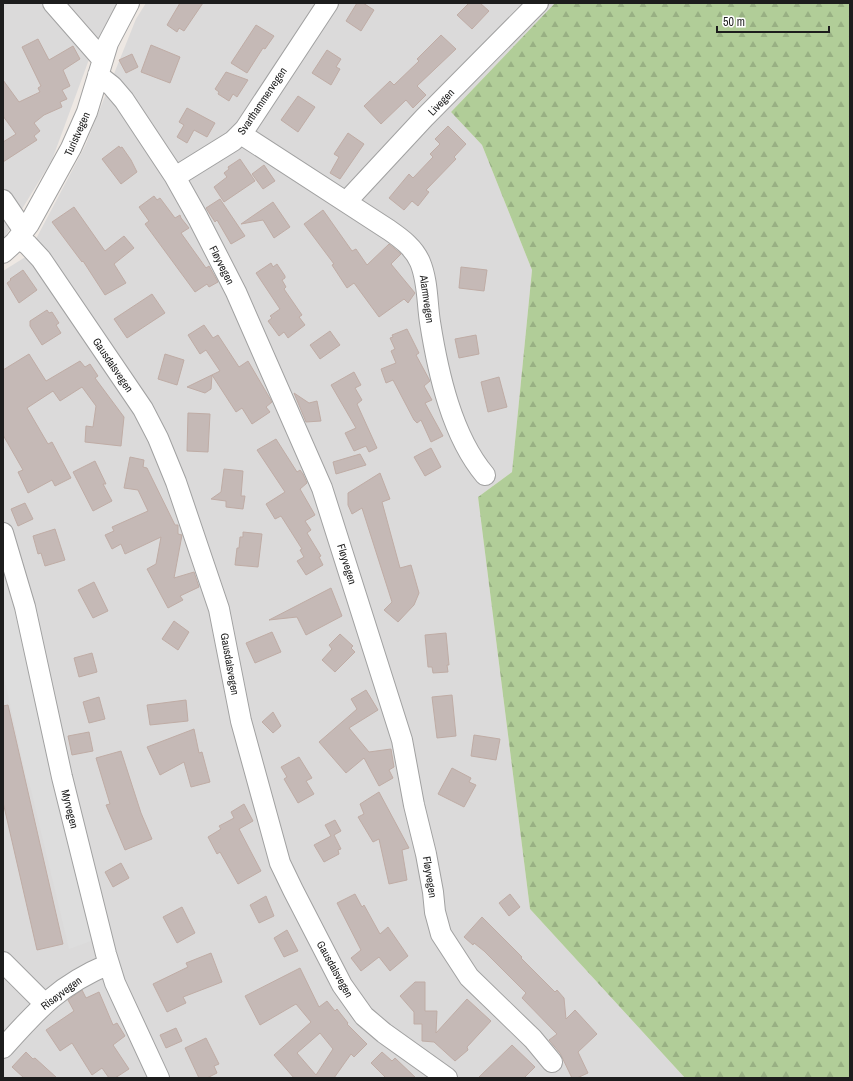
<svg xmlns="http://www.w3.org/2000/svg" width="853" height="1081" font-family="'Archivo Narrow',sans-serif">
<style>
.residential{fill:#dbdada}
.forest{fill:url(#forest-firs)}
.parking{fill:#ddd}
.building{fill:#c5b9b6;stroke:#bfaca5;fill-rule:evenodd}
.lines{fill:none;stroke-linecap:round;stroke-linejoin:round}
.minor-casing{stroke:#a1a1a1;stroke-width:22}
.minor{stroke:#fff;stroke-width:20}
.labels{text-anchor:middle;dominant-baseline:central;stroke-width:3;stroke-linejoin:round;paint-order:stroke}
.street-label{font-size:11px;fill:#1d1d1d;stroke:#fff}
</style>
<defs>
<pattern id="forest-firs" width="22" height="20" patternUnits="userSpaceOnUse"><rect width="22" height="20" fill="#b1cd98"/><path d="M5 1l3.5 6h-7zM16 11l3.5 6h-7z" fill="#98b083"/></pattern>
</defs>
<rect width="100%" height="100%" fill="#eee8e3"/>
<path class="residential" d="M3,3H119L91,54L52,160L3,240Z
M146,3H555L451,112L482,145L532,270L512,472L478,497L530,909L685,1078H3V271L27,256L85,146L136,19Z"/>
<path class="forest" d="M555,3H850V1078H685L530,909L478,497L512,472L532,270L482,145L451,112Z"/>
<path class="parking" d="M5,565L94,940L69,949L30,786L26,777L3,673V566Z"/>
<path class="building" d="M180,3H203L184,31L179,28L177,32L167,25Z
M357,3H363L374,10L361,31L346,21Z
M469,3H480L489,11L472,29L457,15Z
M256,25L274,36L265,49L263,48L247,73L231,63Z
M441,35L456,49L417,86L426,95L413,108L406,100L381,124L364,106L390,81L394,85L419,61L417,59Z
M38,39L49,60L73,46L80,59L63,70L70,86L62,90L67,99L60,102L62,107L44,115L34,123L40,131L34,136L37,140L3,162V142L16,134L3,116V80L19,102L40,92L38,88L41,86L22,47Z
M151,45L180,57L170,83L141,72Z
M327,50L341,59L336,67L340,69L331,85L312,73Z
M132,54L138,67L126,73L119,60Z
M226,72L248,80L237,97L233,94L229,101L218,94L219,92L215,89Z
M298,96L315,107L298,132L281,120Z
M187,108L215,123L207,137L194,130L187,143L177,137L184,125L179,122Z
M448,126L466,144L454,157L456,159L426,190L429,192L418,206L412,201L404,210L389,198L409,174L413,178L433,157L430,154L440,144L435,139Z
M348,133L364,144L340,179L330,173L339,157L334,154Z
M119,146L120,148L122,147L131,160L137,172L121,184L102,159Z
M240,159L255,181L224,202L214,187L227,177L224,173L229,169L228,167Z
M264,165L275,181L263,189L252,174Z
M154,196L157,200L160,198L175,218L180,215L181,218L189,228L181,233L206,268L209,266L218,282L209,287L207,284L195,292L145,224L149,221L139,207Z
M220,199L245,236L231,244L217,220L215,222L206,208Z
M273,202L290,227L274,238L263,220L241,224Z
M74,207L105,251L124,236L134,248L114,264L126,283L105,295L83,261L82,262L52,222Z
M323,210L352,251L356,249L367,265L389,244L401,254L391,264L415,293L408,303L404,299L379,317L354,283L347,288L332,265L334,264L304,224Z
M271,263L273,267L277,264L285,276V278L282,280L286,287L284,289L302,315L299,317L305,325L288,338L284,332L279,336L268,321L272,318L270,316L280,309L256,273Z
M461,267L487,270L484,291L459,288Z
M23,270L37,290L19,303L7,283L11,280L10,279Z
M152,294L165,313L127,338L114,319Z
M47,310L49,313L52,312L59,323L56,325L61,333L42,345L30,326V321Z
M204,325L213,338L218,335L239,367L248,361L272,402L266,407L270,412L252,424L242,408L236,412L212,375L211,389L205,393L187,387L220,371L206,350L200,354L188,335Z
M407,329L419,353L416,355L430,381L424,386L432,400L425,403L443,436L431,442L421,420L417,423L414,420L393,380L386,383L381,369L396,363L391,351L395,349L390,338L393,337L392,335Z
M330,331L340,345L320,359L310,345Z
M476,335L479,354L459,358L455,339Z
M29,354L46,381L80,361L85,367L90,364L98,376L95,378L124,417L121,446L85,442L86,426L93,427L96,406L82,387L60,401L53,391L27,408L48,444L52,442L71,478L55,486L52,480L28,493L18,472L23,470L3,435V370Z
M165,354L184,360L177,385L158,379Z
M354,372L361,385L355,388L362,400L357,404L377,448L369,452L366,446L354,451L345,433L356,428L331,385Z
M499,377L507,407L488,412L481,382Z
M294,393L309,403L317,401L321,421L306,422Z
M188,413L210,414L208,452L187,451Z
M276,439L297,472L300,470L303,474L307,483L300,489L315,515L305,521L311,530L307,533L321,556L319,557L323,565L306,575L297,561L304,557L300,550L302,549L281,516L275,519L266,504L285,492L257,450Z
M431,448L441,467L425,476L414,457Z
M360,454L366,465L336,474L333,462Z
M130,457L144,460L143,467L147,468L175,525H178V534L182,535L174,578L194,572L199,587L180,596L183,600L168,608L147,569L156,564L161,537L125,554L121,544L112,549L105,535L114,531L112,527L148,511L138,490L124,488Z
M95,461L106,484H103L112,501L93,511L73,472Z
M224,469L243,471L241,496H245L243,509L226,507V501L211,499L221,492Z
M380,473L390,499L382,502L400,568L411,565L419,593L414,605L398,622L384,610L392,602L362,508L352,514L348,505V493Z
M25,503L33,519L18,526L11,509Z
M55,529L65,560L45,566L41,553L38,554L33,536Z
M243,532L262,534L258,567L235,565L237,548H239L240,537H243Z
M94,582L108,611L93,618L78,590Z
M331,588L342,616L306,635L297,617L269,620Z
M174,621L189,632L178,650L162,639Z
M272,632L281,652L255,663L246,643Z
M446,633L449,665H447L448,672L433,673L432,667H428L425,635Z
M340,634L353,646L351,648L355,652L335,672L322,660L332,649L329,645Z
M92,653L97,672L79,677L74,658Z
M366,690L378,710L349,728L369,752L391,749L394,767L389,770L393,778L379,786L364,758L346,773L319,742L357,709L351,699Z
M452,695L456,736L437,738L432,697Z
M99,697L105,719L89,723L83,702Z
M186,700L188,721L150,725L147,705Z
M8,705L63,944L37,950L3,802V706Z
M273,712L281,726L273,733L262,722Z
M194,729L199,753L202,752L210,782L191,787L184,762L160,775L147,747Z
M89,732L93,751L72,755L68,736Z
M474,735L500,739L496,760L471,756Z
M121,751L141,813L152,839L125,850L106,805L110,804L96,758Z
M299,757L312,778L306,781L314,794L298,803L284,779L287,777L281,767Z
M452,768L471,778L469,782L476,785L464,807L438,794Z
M379,792L409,848L402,850L407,880L389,884L379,839L373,842L358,817L364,814L360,804Z
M244,804L253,821L239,829L261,871L238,884L220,852L217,854L208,837L221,829L219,826L234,818L231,812Z
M335,820L341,831L334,835L341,849L338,850L339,854L324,862L314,845L331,836L325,825Z
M121,863L129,878L113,887L105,872Z
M355,894L362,907L364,905L380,934L388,927L408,956L390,971L379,957L361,971L351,958L361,950L337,903Z
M510,894L520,907L509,916L499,903Z
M266,896L274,916L259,923L250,905Z
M182,907L195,933L177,943L163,917Z
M482,917L522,957L521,958L555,992L557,990L564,998L566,1019L575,1010L597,1034L578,1052L588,1073L577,1078H572L560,1053L549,1040L557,1034L522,998L526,993L484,951L474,943L473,945L464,937Z
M287,930L298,951L284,957L274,938Z
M211,953L222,982L183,997L186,1003L167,1012L153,984L188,967L186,963Z
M300,968L319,1007L327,1001L335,1011L337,1009L348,1023L347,1024L367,1044L354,1057L351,1054L334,1078H294L274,1055L311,1022L296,1004L260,1025L245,996ZM320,1033L333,1049L316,1075L297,1053Z
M415,982H425V1011H437L436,1033L467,999L491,1021L467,1047L468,1050L455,1061L434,1042L422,1041V1024H414V1012L400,996Z
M82,990L86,998L99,992L113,1025L117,1023L125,1036L113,1045L129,1069L115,1078H109L102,1068L92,1075L72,1043L60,1051L46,1030L74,1011L68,1000Z
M176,1028L182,1041L166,1048L160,1035Z
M206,1038L219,1064L214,1066L217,1073L207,1078H199L185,1048Z
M512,1045L535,1067L524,1078H478Z
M26,1052L33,1059L35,1058L57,1078H24L12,1067Z
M382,1052L392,1061L395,1058L416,1078H386L371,1063Z"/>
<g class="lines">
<defs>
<path id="minor" d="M53,3L102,59
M98,75L112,86L124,100L175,177L198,218L236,292L322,488L402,740L414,805L426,854L433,892L435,912L441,934L469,977L533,1039L552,1062
M241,134L389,230C402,239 414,248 420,262C428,281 427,303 430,322C438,373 452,436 485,475
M175,177L233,141L245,129L328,3
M3,200L24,231
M346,202L424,118L538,3
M19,238L28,245L41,259L143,409L158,438L176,482L219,609L241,721L280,863L293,890L342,985L364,1016L384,1033L447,1078
M3,253L15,242L29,224L71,148L87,112L108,43L129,3
M3,533L25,607L62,777L106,954L115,983L159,1078
M3,962L44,1003
M3,1048C38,1009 59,985 109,964"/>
</defs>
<use href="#minor" class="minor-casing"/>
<use href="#minor" class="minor"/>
</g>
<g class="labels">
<g class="street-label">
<text transform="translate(262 101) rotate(-56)">Svarthammervegen</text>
<text transform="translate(441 102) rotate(-46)">Livegen</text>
<text transform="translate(77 134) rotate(-66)">Turistvegen</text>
<text transform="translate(222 265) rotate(63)">Fløyvegen</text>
<text transform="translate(427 299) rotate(82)">Alarmvegen</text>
<text transform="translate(113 365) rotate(56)">Gausdalsvegen</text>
<text transform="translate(347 564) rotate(73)">Fløyvegen</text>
<text transform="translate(230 664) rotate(80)">Gausdalsvegen</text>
<text transform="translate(70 809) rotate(76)">Myrvegen</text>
<text transform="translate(430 877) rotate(81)">Fløyvegen</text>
<text transform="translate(335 969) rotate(61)">Gausdalsvegen</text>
<text transform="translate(61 993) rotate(-37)">Risøyvegen</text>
</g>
</g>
<rect width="853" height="1081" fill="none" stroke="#1d1d1d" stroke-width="8"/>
<path d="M717 26v6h112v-6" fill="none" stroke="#1d1d1d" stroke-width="2"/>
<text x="723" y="26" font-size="12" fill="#1d1d1d" stroke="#ffffff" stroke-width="3" paint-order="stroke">50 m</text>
</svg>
